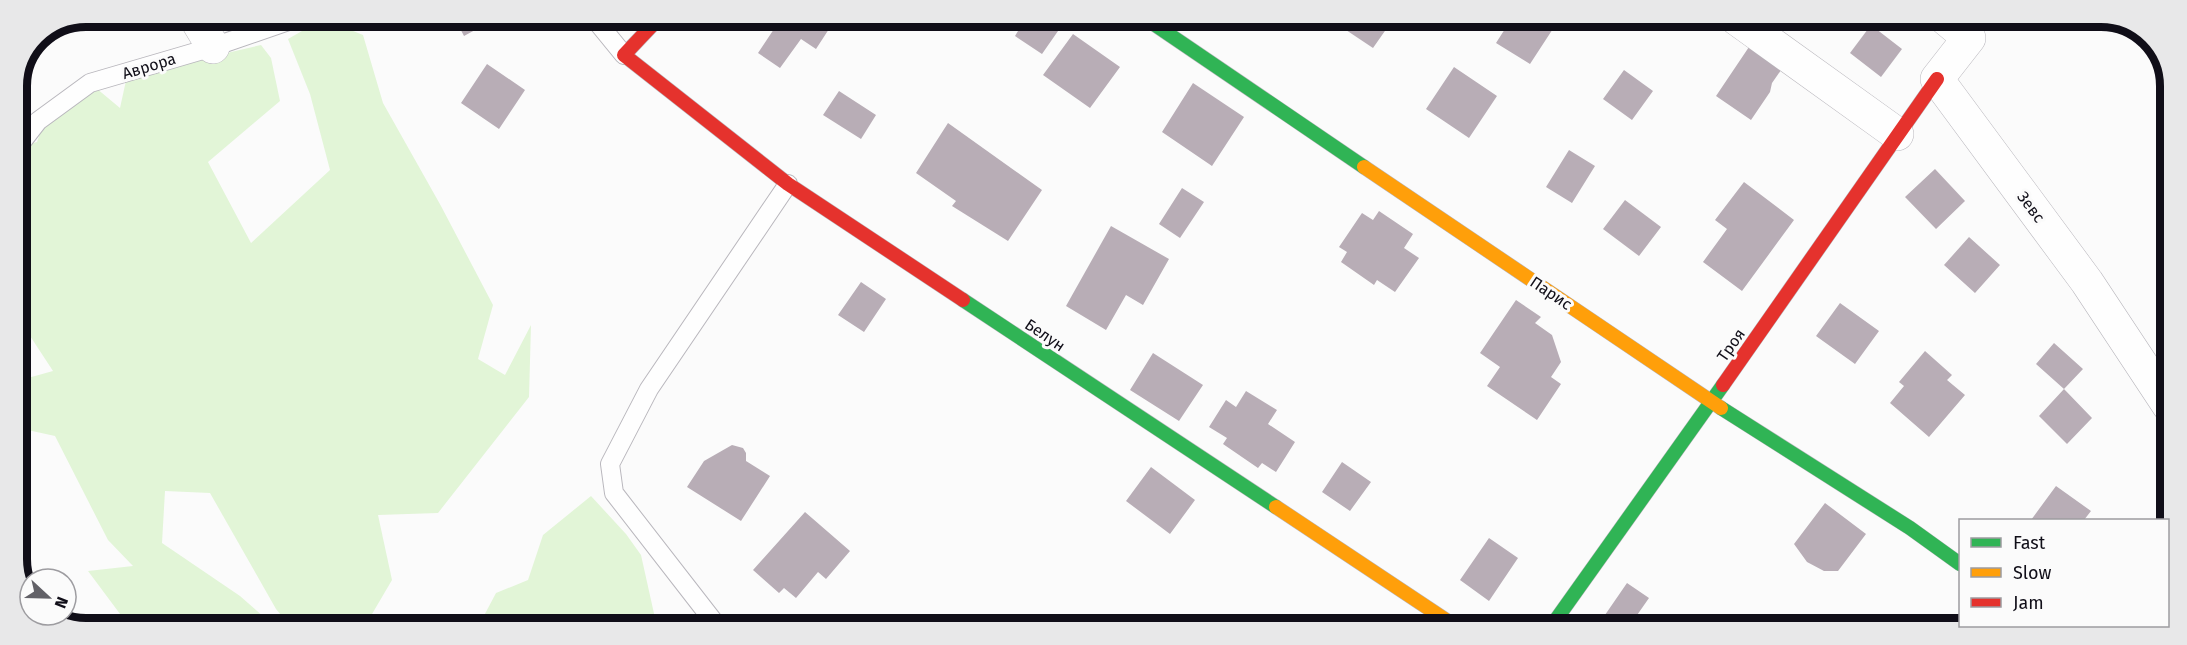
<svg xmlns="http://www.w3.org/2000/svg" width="2187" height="645" font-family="'Fira Sans',sans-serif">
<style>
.green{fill:#e2f5d7}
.building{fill:#b8adb6}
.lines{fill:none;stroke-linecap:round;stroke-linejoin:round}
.lane-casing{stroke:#b9b7bd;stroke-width:20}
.street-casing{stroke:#b9b7bd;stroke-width:34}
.fast-casing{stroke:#b9b7bd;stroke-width:15}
.slow-casing{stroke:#b9b7bd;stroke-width:15}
.jam-casing{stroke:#b9b7bd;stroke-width:15}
.lane{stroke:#fefefe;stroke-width:18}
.street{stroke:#fefefe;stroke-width:33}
.fast{stroke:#30b455;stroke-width:14}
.slow{stroke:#ff9f0a;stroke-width:14}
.jam{stroke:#e5322d;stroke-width:14}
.labels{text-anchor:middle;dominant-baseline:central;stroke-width:6;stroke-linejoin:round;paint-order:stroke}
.street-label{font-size:16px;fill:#100e18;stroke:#fbfbfb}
.rim{fill:none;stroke:#100e18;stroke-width:8}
</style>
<rect width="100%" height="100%" fill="#fbfbfb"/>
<path class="green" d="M323,19L363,35L383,103L441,206L493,305L478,359L505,375L531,325L529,397L438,513L378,515L392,580L365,626H290L276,609L210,493L165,491L162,543L240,596L274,626H129L88,571L133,566L108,540L55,436L23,429L17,420V381L53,371L17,316V148L37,142L43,125L90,83L120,108L127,76L261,45L271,58L280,101L208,162L251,243L330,170L310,94L288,39Z
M591,496L626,534L641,555L657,627H478L496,593L528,580L543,535Z"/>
<path class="building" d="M454,17H499L464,36Z
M768,17L780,19L781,17H813L829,29L816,49L801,39L780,68L758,53L774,29L764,22Z
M1026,18H1060L1065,21L1042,54L1015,36Z
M1328,18H1394L1373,48Z
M1512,18H1516L1522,22L1525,18H1560L1530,64L1496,43Z
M1871,25L1902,49L1881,77L1850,53Z
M1073,34L1120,67L1090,108L1043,75Z
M1753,41L1786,63L1772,83L1770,92L1751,120L1716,96Z
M487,64L525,90L499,129L461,103Z
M1454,67L1497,96L1469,138L1426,109Z
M1624,70L1653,91L1632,120L1603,99Z
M1193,83L1244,117L1212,166L1162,132Z
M839,91L876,115L861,139L823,115Z
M948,123L1042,190L1008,241L952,206L956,201L916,173Z
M1569,150L1595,166L1572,203L1546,187Z
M1935,169L1965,201L1936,229L1905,197Z
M1744,182L1794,220L1742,291L1703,262L1727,229L1715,220Z
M1182,188L1204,202L1180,238L1159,224Z
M1625,200L1661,227L1639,256L1603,229Z
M1379,211L1413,234L1404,248L1419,258L1395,292L1377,280L1374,285L1341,262L1347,252L1339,247L1362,213L1373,220Z
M1111,226L1169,259L1143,305L1126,295L1106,330L1066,306Z
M1969,237L2000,265L1975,293L1944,265Z
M861,282L886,299L864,332L838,315Z
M1516,300L1541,317L1535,323L1552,335L1561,362L1551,377L1561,384L1537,420L1487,386L1500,367L1480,353Z
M1840,303L1879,331L1855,364L1816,336Z
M2054,343L2083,369L2064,389L2092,418L2067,444L2039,416L2064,389L2036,364Z
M1925,351L1952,375L1947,380L1965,395L1929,437L1890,403L1904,386L1899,382Z
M1153,353L1203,385L1179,421L1130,390Z
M1246,391L1277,410L1268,424L1295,442L1276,472L1262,463L1258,468L1223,444L1227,438L1209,427L1226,400L1236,407Z
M732,445L743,448L746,453V461L770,476L741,521L687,487L704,461Z
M1342,462L1371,482L1350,511L1322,492Z
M1151,467L1195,500L1170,534L1126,501Z
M2056,486L2091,511L2084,520H2031Z
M1825,503L1866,534L1838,571H1824L1807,562L1794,544Z
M805,512L850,551L826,579L818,572L796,598L784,588L779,593L753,570Z
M1489,538L1518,558L1489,601L1460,580Z
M1627,583L1649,598L1628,628H1596Z"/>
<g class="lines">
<defs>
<path id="lane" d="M593,17L624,55
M17,148L38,121L90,83L213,47L300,17
M718,627L614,493L610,464L649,389L788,184"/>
<path id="street" d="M195,17L213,47
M1737,19L1897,134
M1946,19L1969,38L1937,79L2087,282L2169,406
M2045,626L2049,628"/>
<path id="fast" d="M1145,18L1364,167
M963,300L1276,507
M1721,408L1910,528L1960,564
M1550,628L1723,385"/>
<path id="slow" d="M1364,167L1721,408
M1276,507L1458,628"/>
<path id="jam" d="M660,17L624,55L788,184L963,300
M1723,385L1937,79"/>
</defs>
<use href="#lane" class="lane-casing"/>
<use href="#street" class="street-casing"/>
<use href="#fast" class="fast-casing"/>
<use href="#slow" class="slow-casing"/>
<use href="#jam" class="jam-casing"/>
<use href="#lane" class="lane"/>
<use href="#street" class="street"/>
<use href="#fast" class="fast"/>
<use href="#slow" class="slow"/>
<use href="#jam" class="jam"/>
</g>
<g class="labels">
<g class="street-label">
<text transform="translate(149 66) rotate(-17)">Аврора</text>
<text transform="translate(2031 207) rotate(53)">Зевс</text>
<text transform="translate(1551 293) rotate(34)">Парис</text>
<text transform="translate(1045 335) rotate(34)">Белун</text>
<text transform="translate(1731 345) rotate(-55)">Троя</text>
</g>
</g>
<path d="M0 0H2187V645H0ZM86 27H2101A59 59 0 0 1 2160 86V559A59 59 0 0 1 2101 618H86A59 59 0 0 1 27 559V86A59 59 0 0 1 86 27Z" fill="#e8e8e9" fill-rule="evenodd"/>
<path class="rim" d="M86 27H2101A59 59 0 0 1 2160 86V559A59 59 0 0 1 2101 618H86A59 59 0 0 1 27 559V86A59 59 0 0 1 86 27Z"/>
<rect x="1959" y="519" width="210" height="108" fill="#fbfbfb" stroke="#9d9ca0" stroke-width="1.5"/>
<rect x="1971" y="538" width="30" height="9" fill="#30b455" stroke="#9d9ca0" stroke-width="1.5"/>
<text x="2013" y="549" font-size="18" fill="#100e18">Fast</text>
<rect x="1971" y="568" width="30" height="9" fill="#ff9f0a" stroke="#9d9ca0" stroke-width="1.5"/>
<text x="2013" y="579" font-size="18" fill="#100e18">Slow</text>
<rect x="1971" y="598" width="30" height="9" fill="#e5322d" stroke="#9d9ca0" stroke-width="1.5"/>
<text x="2013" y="609" font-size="18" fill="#100e18">Jam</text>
<g transform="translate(48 597) rotate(112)"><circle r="28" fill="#fbfbfb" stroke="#9d9ca0" stroke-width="1.5"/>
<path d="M0-4.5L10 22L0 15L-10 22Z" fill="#626167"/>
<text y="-9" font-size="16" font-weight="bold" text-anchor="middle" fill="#100e18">N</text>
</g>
</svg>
